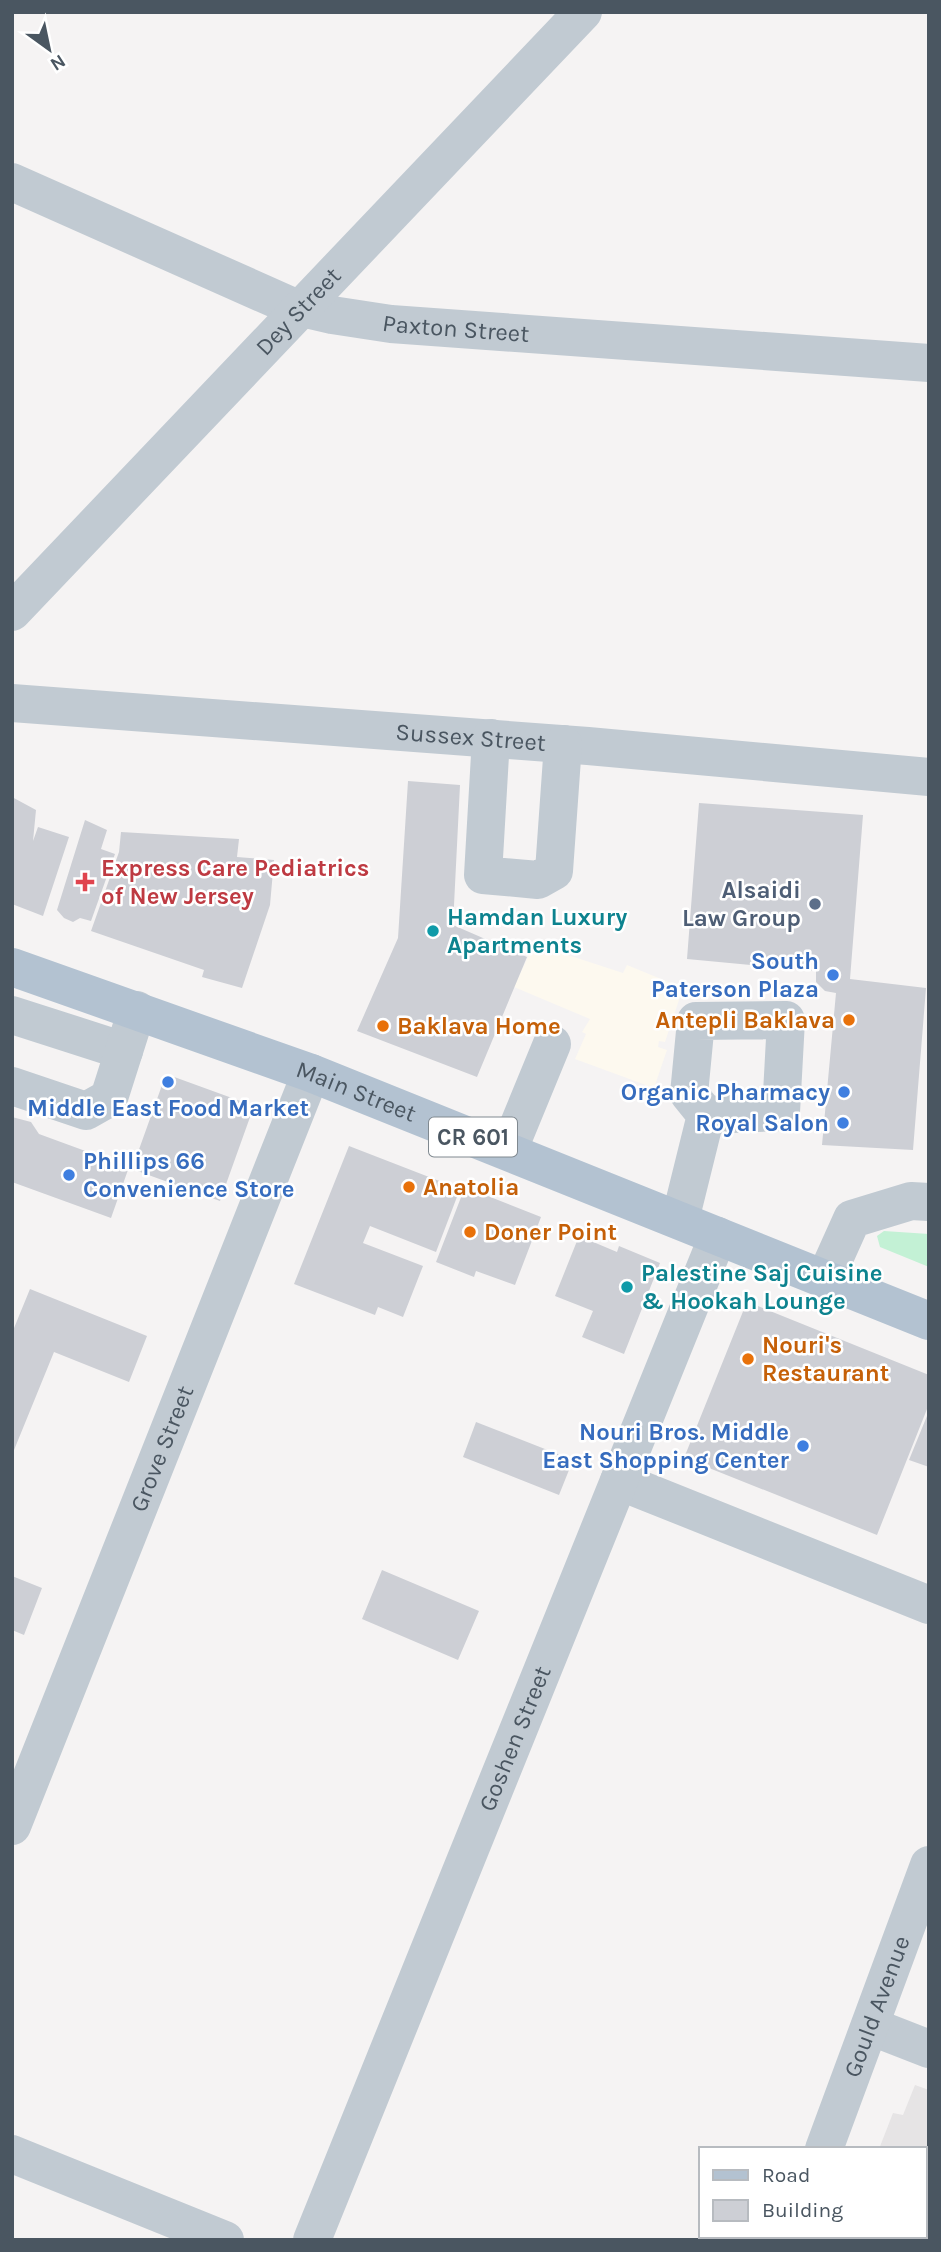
<svg xmlns="http://www.w3.org/2000/svg" width="941" height="2252" font-family="Karla,sans-serif">
<style>
.commercial{fill:#fdf9ef}
.education{fill:#e6e4e5}
.green{fill:#c3f1d5}
.building{fill:#cdcfd5}
.lines{fill:none;stroke-linecap:round;stroke-linejoin:round}
.minor{stroke:#c1cad2;stroke-width:38}
.major{stroke:#b3c2d1;stroke-width:38}
.health-dot{fill:#e0444e;stroke:#fff;stroke-width:2.5}
.service-dot{fill:#5c6f8a;stroke:#fff;stroke-width:2.5}
.culture-dot{fill:#0f9aa8;stroke:#fff;stroke-width:2.5}
.shop-dot{fill:#3f7fe0;stroke:#fff;stroke-width:2.5}
.food-dot{fill:#e8710a;stroke:#fff;stroke-width:2.5}
.labels{text-anchor:middle;dominant-baseline:central;stroke-width:5;stroke-linejoin:round;paint-order:stroke}
.shield{fill:#fff;stroke:#808990;stroke-width:2}
.shield-label{font-size:23px;font-weight:bold;fill:#4a5661}
.street-label{font-size:24px;fill:#4a5661;stroke:#fff}
.health-label{font-size:24px;font-weight:bold;fill:#be3a42;stroke:#fff;text-anchor:start}
.service-label{font-size:24px;font-weight:bold;fill:#4e5e75;stroke:#fff;text-anchor:end}
.culture-label{font-size:24px;font-weight:bold;fill:#0d838f;stroke:#fff;text-anchor:start}
.shop-label{font-size:24px;font-weight:bold;fill:#366cbe;stroke:#fff;text-anchor:end}
.food-label{font-size:24px;font-weight:bold;fill:#c56008;stroke:#fff;text-anchor:start}
</style>
<rect width="100%" height="100%" fill="#f5f3f3"/>
<path class="commercial" d="M534,944L623,973L627,965L683,988L665,1042L659,1041L658,1047L667,1050L654,1088L575,1059L586,1034L582,1032L590,1019L514,987Z"/>
<path class="education" d="M915,2085L929,2090V2240H843L844,2236H925V2149H879L893,2113L903,2115Z"/>
<path class="green" d="M884,1231L929,1234V1267L880,1247L877,1236Z"/>
<path class="building" d="M408,781L460,785L453,925L527,957L477,1077L357,1031L398,938Z
M12,797L36,810L33,841L38,827L69,837L43,916L12,904Z
M699,803L863,815L850,979L926,988L913,1150L822,1145L836,993L825,991L816,982V971L687,959Z
M85,820L107,830L101,849L115,854L91,921L80,918L73,922L64,918L57,910Z
M121,832L239,839L237,857L274,860L270,905L242,988L202,977L204,970L91,931L119,852Z
M166,1074L254,1106L220,1201L132,1169Z
M12,1117L31,1122L39,1134L129,1167L111,1218L12,1182Z
M349,1146L460,1189L436,1252L370,1226L363,1243L423,1266L403,1317L378,1307L375,1315L294,1284Z
M465,1187L541,1217L515,1285L476,1271L474,1277L436,1262Z
M579,1236L617,1252L619,1246L660,1263L624,1354L582,1337L593,1311L555,1296Z
M30,1289L147,1336L129,1382L54,1352L12,1455V1333Z
M753,1304L929,1375V1404L877,1535L684,1458L744,1309Z
M929,1411V1467L909,1460Z
M476,1422L573,1460L559,1495L463,1457Z
M382,1570L479,1611L458,1660L362,1619Z
M12,1576L42,1588L24,1635L12,1630Z"/>
<g class="lines">
<g class="minor">
<path id="s1" d="M12,182L289,305L332,315L391,324L929,363"/>
<path id="s2" d="M12,612L583,12"/>
<path id="s3" d="M12,703L588,746L929,777"/>
<path d="M491,738L483,875L538,880L554,871L563,744"/>
<path d="M12,1015L124,1051"/>
<path d="M12,1086L86,1111L109,1098L137,1010"/>
<path d="M508,1151L552,1044"/>
<path d="M680,1220L706,1115L781,1112L786,1020L696,1021L689,1094L706,1115"/>
<path d="M825,1279L852,1219L911,1201L929,1202"/>
<path d="M619,1481L929,1605"/>
<path id="s4" d="M12,1826L311,1073"/>
<path d="M870,2026L929,2049"/>
<path id="s5" d="M824,2149L929,1865"/>
<path d="M12,2154L225,2240"/>
<path id="s6" d="M312,2240L718,1236"/>
<path d="M791,2240L792,2236"/>
</g>
<path class="major" id="s7" d="M12,967L311,1073L929,1321"/>
</g>
<path class="health-dot" d="M81.5 871.5h7v7h7v7h-7v7h-7v-7h-7v-7h7z"/>
<circle class="service-dot" cx="815" cy="904" r="7"/>
<g class="culture-dot">
<circle cx="433" cy="931" r="7"/>
<circle cx="627" cy="1287" r="7"/>
</g>
<g class="shop-dot">
<circle cx="833" cy="975" r="7"/>
<circle cx="168" cy="1082" r="7"/>
<circle cx="844" cy="1092" r="7"/>
<circle cx="843" cy="1123" r="7"/>
<circle cx="69" cy="1175" r="7"/>
<circle cx="803" cy="1446" r="7"/>
</g>
<g class="food-dot">
<circle cx="849" cy="1020" r="7"/>
<circle cx="383" cy="1026" r="7"/>
<circle cx="409" cy="1187" r="7"/>
<circle cx="470" cy="1232" r="7"/>
<circle cx="748" cy="1359" r="7"/>
</g>
<g class="labels">
<rect class="shield" x="429" y="1117.5" width="88" height="39" rx="5"/>
<g class="shield-label">
<text x="473" y="1137">CR 601</text>
</g>
<g class="street-label">
<text stroke="none"><textPath href="#s2" startOffset="415">Dey Street</textPath></text>
<text stroke="none"><textPath href="#s1" startOffset="472">Paxton Street</textPath></text>
<text stroke="none"><textPath href="#s3" startOffset="460">Sussex Street</textPath></text>
<text stroke="none"><textPath href="#s7" startOffset="366">Main Street</textPath></text>
<text stroke="none"><textPath href="#s4" startOffset="406">Grove Street</textPath></text>
<text stroke="none"><textPath href="#s6" startOffset="541">Goshen Street</textPath></text>
<text stroke="none"><textPath href="#s5" startOffset="152">Gould Avenue</textPath></text>
</g>
<g class="health-label">
<text x="101" y="868">Express Care Pediatrics<tspan x="101" dy="28">of New Jersey</tspan></text>
</g>
<g class="service-label">
<text x="801" y="890">Alsaidi<tspan x="801" dy="28">Law Group</tspan></text>
</g>
<g class="culture-label">
<text x="447" y="917">Hamdan Luxury<tspan x="447" dy="28">Apartments</tspan></text>
<text x="641" y="1273">Palestine Saj Cuisine<tspan x="641" dy="28">&amp; Hookah Lounge</tspan></text>
</g>
<g class="shop-label">
<text x="819" y="961">South<tspan x="819" dy="28">Paterson Plaza</tspan></text>
<text x="830" y="1092">Organic Pharmacy</text>
<text x="168" y="1108" text-anchor="middle">Middle East Food Market</text>
<text x="829" y="1123">Royal Salon</text>
<text x="83" y="1161" text-anchor="start">Phillips 66<tspan x="83" dy="28">Convenience Store</tspan></text>
<text x="789" y="1432">Nouri Bros. Middle<tspan x="789" dy="28">East Shopping Center</tspan></text>
</g>
<g class="food-label">
<text x="835" y="1020" text-anchor="end">Antepli Baklava</text>
<text x="397" y="1026">Baklava Home</text>
<text x="423" y="1187">Anatolia</text>
<text x="484" y="1232">Doner Point</text>
<text x="762" y="1345">Nouri's<tspan x="762" dy="28">Restaurant</tspan></text>
</g>
</g>
<rect width="941" height="2252" fill="none" stroke="#4a5661" stroke-width="28"/>
<rect x="699" y="2147" width="228" height="91" fill="#ffffff" stroke="#b7bbc0" stroke-width="2"/>
<rect x="713" y="2170" width="35" height="10" fill="#b3c2d1" stroke="#b7bbc0" stroke-width="2"/>
<text x="762" y="2182" font-size="21" fill="#4a5661">Road</text>
<rect x="713" y="2200" width="35" height="21" fill="#cdcfd5" stroke="#b7bbc0" stroke-width="2"/>
<text x="762" y="2217" font-size="21" fill="#4a5661">Building</text>
<g transform="translate(49 49) rotate(147)" stroke="#ffffff" stroke-width="5" paint-order="stroke">
<path d="M0-5L12 26L0 18L-12 26Z" fill="#4a5661"/>
<text y="-10" font-size="19" font-weight="bold" text-anchor="middle" fill="#4a5661">N</text>
</g>
</svg>
